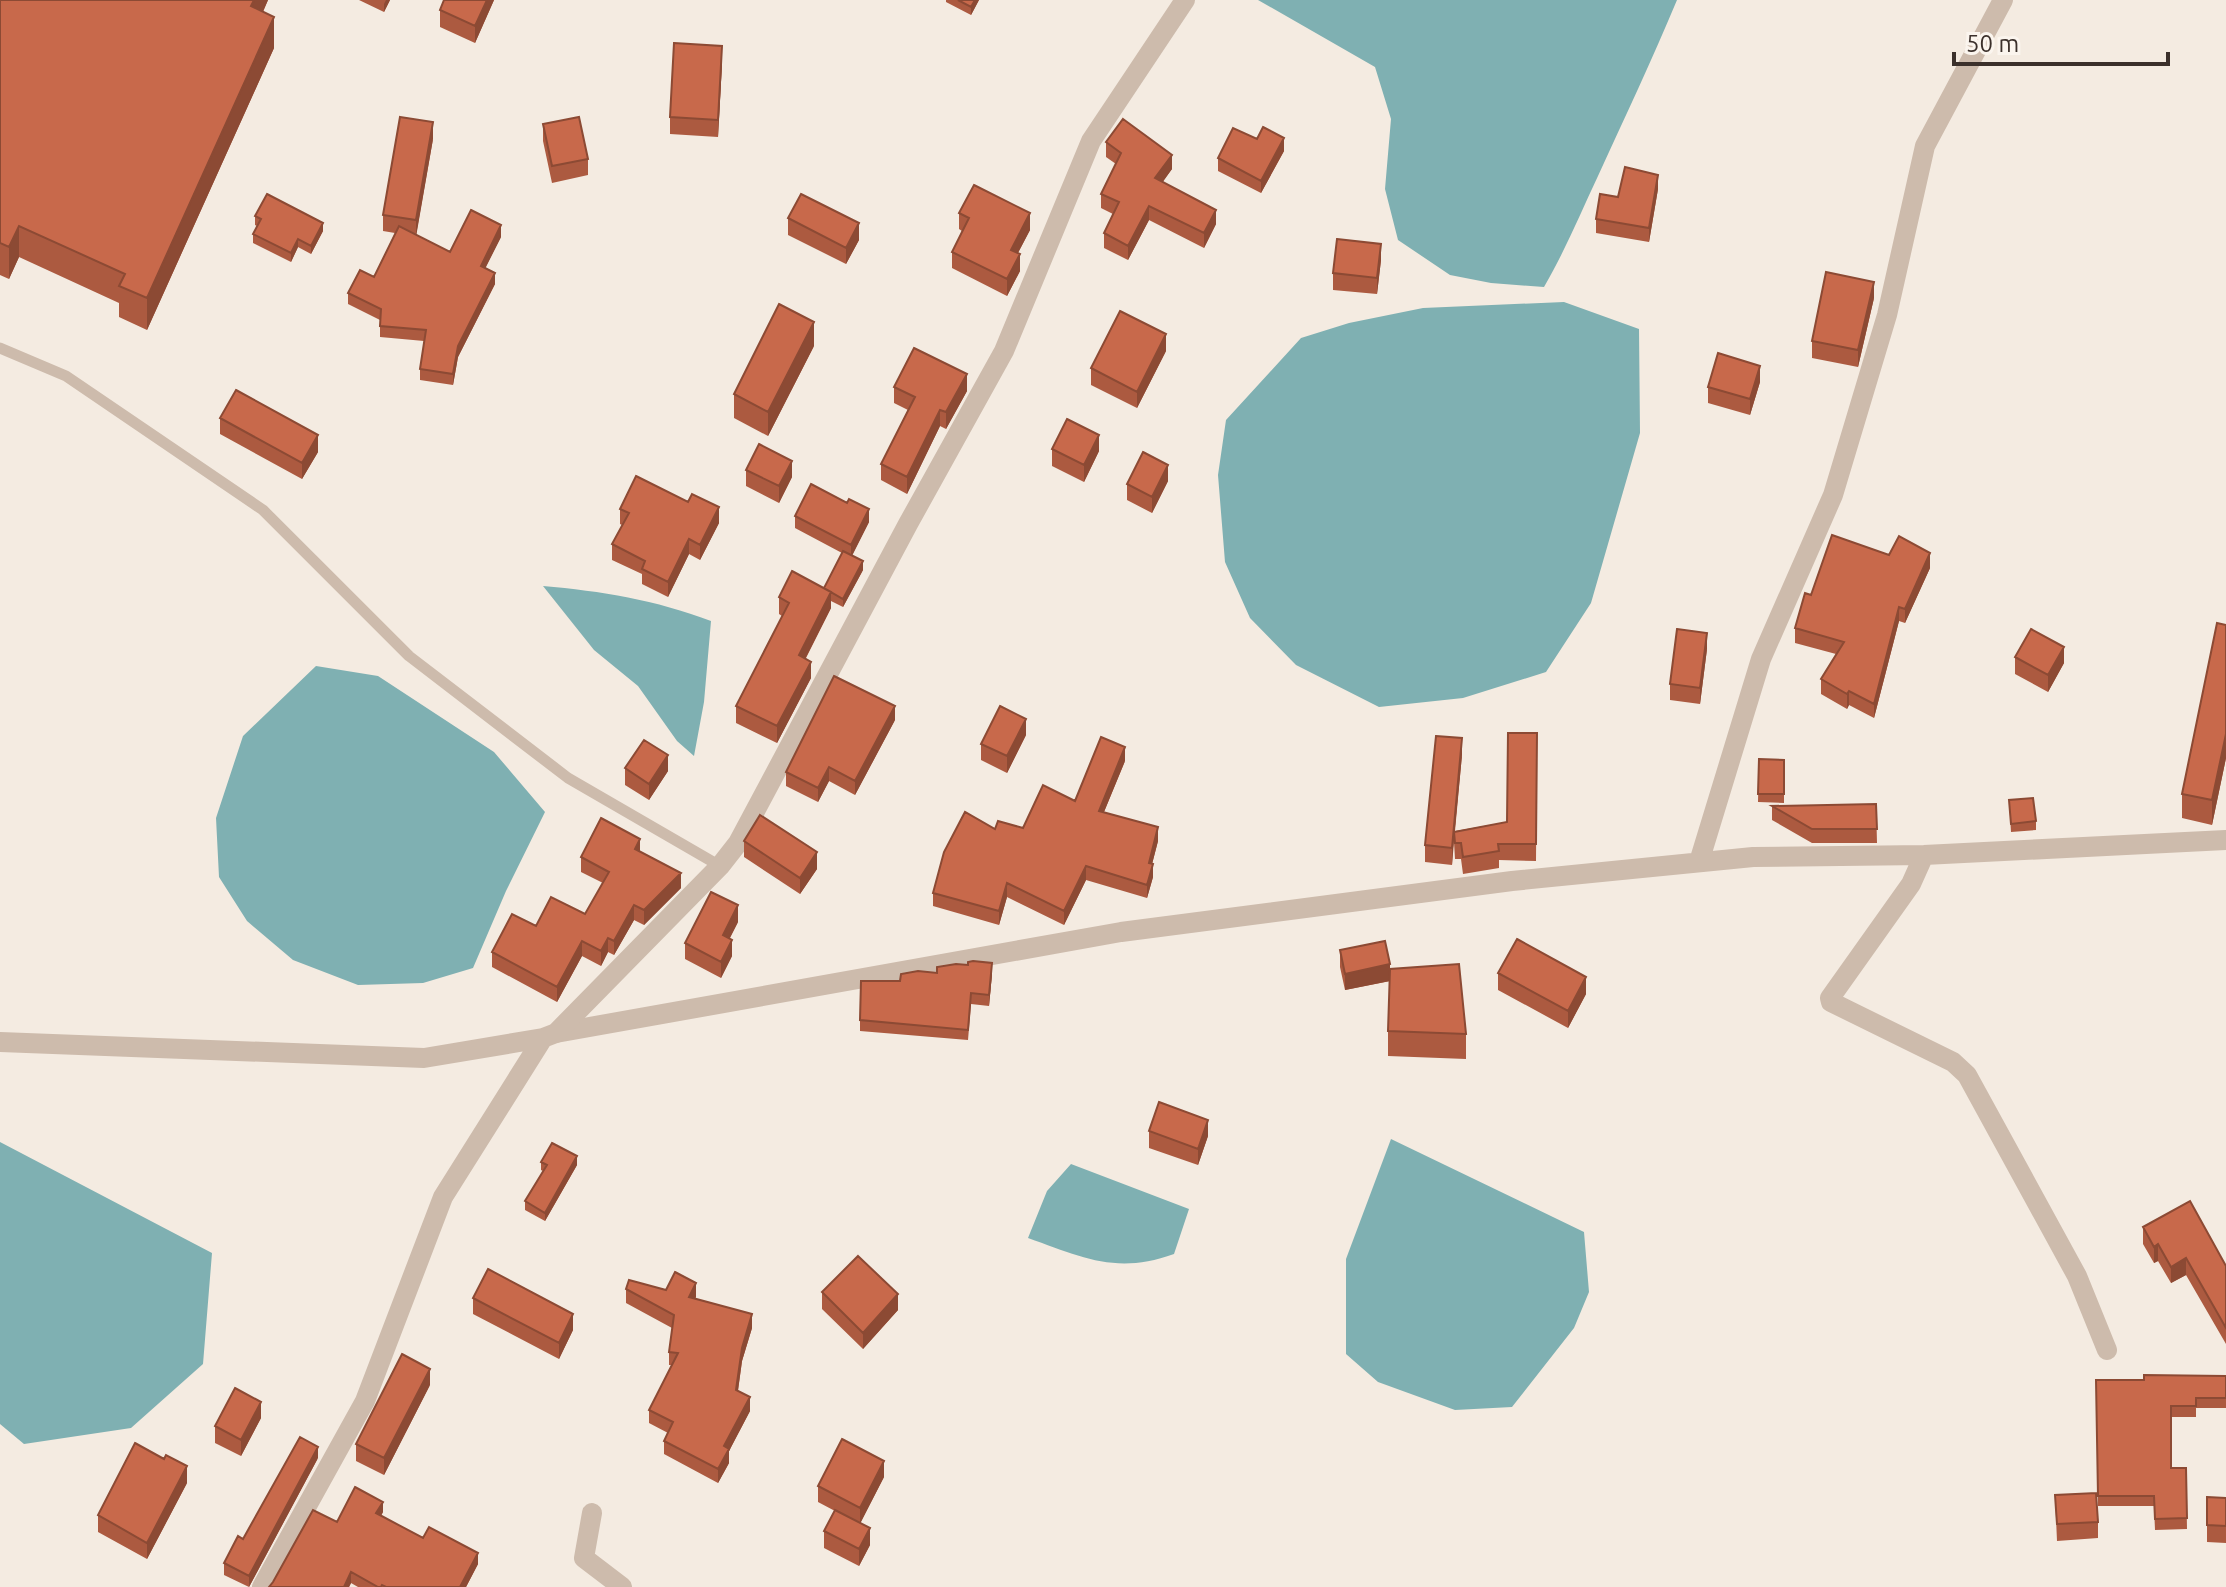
<svg xmlns="http://www.w3.org/2000/svg" width="2226" height="1587" font-family="Ubuntu,sans-serif">
<style>
.water{fill:#7fb0b2}
.lines{fill:none;stroke-linecap:round;stroke-linejoin:round}
.service{stroke:#cdbbac;stroke-width:11}
.minor{stroke:#cdbbac;stroke-width:20}
.tertiary{stroke:#cdbbac;stroke-width:20}
.wall{fill:#ac5a40}
.shaded-wall{fill:#8c4a34}
.building{fill:#c8694b;stroke:#8c4a34;stroke-width:2}
</style>
<rect width="100%" height="100%" fill="#f4ebe1"/>
<path class="water" d="M1258,0H1677C1652,60 1625,117 1598,176C1580,214 1565,251 1544,287L1491,283L1450,275L1398,240L1385,189L1391,119L1375,67Z
M1564,302L1639,329L1640,433L1591,603L1546,672L1463,698L1379,707L1296,665L1250,618L1225,562L1218,475L1226,420L1301,338L1349,323L1423,308Z
M543,586C601,591 656,600 711,621L704,702L694,756L677,741L638,686L594,650Z
M316,666L378,676L494,752L545,812L506,891L473,968L423,983L358,985L293,960L247,921L219,877L216,818L243,736Z
M1391,1139L1584,1232L1589,1292L1574,1328L1512,1407L1455,1410L1378,1382L1346,1354V1259Z
M0,1142L212,1253L203,1364L131,1428L24,1444L0,1424Z
M1071,1164L1189,1209L1174,1254C1116,1275 1082,1257 1028,1238L1047,1191Z"/>
<g class="lines">
<path class="service" d="M0,348L66,376L263,510L409,656L568,778L720,866"/>
<path class="minor" d="M1924,855L1911,884L1830,998L1831,1002L1953,1062L1967,1075L2077,1276L2107,1350
M1699,862L1761,659L1833,495L1887,315L1925,146L2003,0
M556,1033L1121,932L1512,881L1753,857L1924,855L2226,840
M592,1513L584,1558L622,1587"/>
<path class="tertiary" d="M0,1042L424,1058L543,1038L556,1033L720,866L738,843L908,524L1004,351L1091,141L1185,0
M262,1587L365,1401L443,1197L543,1038"/>
</g>
<path class="wall" d="M0,0H268L263,12L274,48L147,330L119,317V303L19,257L9,279L0,275Z
M359,0H390L384,12Z
M444,0H494L475,43L440,27V10Z
M946,0H979L971,15L946,2Z
M722,63L718,137L670,134V117Z
M543,124L588,159V175L552,183L543,141Z
M433,139L416,235L450,252L501,237L485,268L495,284L458,357L453,385L420,380V369L424,341L380,337V320L348,304V293L374,277L395,233L383,231V215Z
M1257,139L1284,151L1261,193L1218,171V158Z
M1106,142L1172,169L1162,182L1216,224L1204,248L1149,220L1128,260L1104,248V233L1113,214L1101,208V194L1116,164L1106,157Z
M1658,189L1649,242L1596,233V219L1618,197Z
M959,213L1030,230L1018,253L1020,271L1007,296L952,268V252L962,231L959,229Z
M255,216L323,231L311,254L298,247L291,262L253,243V234L257,226L255,225Z
M788,218L859,240L846,264L788,235Z
M1381,260L1377,294L1333,290V273Z
M1874,298L1858,367L1812,358V341Z
M814,346L768,436L734,418V394Z
M1166,351L1137,408L1091,385V368Z
M1760,382L1750,415L1708,403V387Z
M894,387L967,391L946,429L940,426L907,494L881,480V464L908,410L894,403Z
M220,418L318,452L302,479L220,434Z
M1052,449L1099,451L1084,482L1052,466Z
M746,470L792,477L779,503L746,486Z
M1168,481L1152,513L1127,500V484Z
M620,509L719,523L700,560L689,554L668,597L642,584V574L612,560V544L622,525L620,524Z
M795,516L869,522L852,555L863,570L843,607L831,601V608L806,658L811,678L777,743L736,723V706L782,616L779,614V597L824,588L842,553L795,528Z
M1889,555L1930,568L1905,623L1899,621L1874,718L1849,705L1847,709L1821,694V679L1836,654L1795,643V628L1811,595Z
M2226,625V758L2212,825L2182,818V794Z
M1707,649L1700,704L1670,700V684Z
M2015,657L2064,663L2048,692L2015,674Z
M895,720L855,795L829,781L818,802L786,786V772Z
M1537,733L1536,861L1499,860V868L1463,874L1461,859H1455L1454,842L1452,865L1425,862V845L1462,755L1455,831L1507,822Z
M1026,735L1007,773L981,760V744Z
M1759,759L1784,760V803L1758,802Z
M1125,761L1104,812L1158,841L1152,864L1153,877L1147,898L1086,880L1064,925L1007,897L999,925L933,906V893L995,829L1023,828L1075,801Z
M625,768L668,771L649,800L625,785Z
M2009,800L2036,821V830L2011,832Z
M1876,804L1877,843H1812L1772,820V806Z
M744,841L817,869L800,894L744,857Z
M640,851L681,888L644,925L634,920L614,955L608,952L601,966L582,956L557,1002L492,967V952L536,926L585,914L603,883L581,872V857Z
M738,922L730,938L732,956L721,978L685,959V943Z
M1340,950L1390,981L1345,990L1340,967Z
M937,973L992,974L989,1006L971,1004L968,1040L860,1031V1020L900,981Z
M1498,973L1586,994L1568,1028L1498,990Z
M1388,1031L1466,1034V1059L1388,1056Z
M1149,1131L1208,1136L1198,1165L1149,1148Z
M541,1162L577,1165L545,1221L525,1210V1201L543,1171L541,1170Z
M2143,1227L2226,1266V1344L2186,1275L2171,1283L2158,1261L2154,1263L2143,1244Z
M626,1289L666,1290L696,1297L695,1298L752,1328L742,1361L738,1391L750,1411L729,1451V1463L718,1483L664,1454V1441L668,1433L649,1423V1410L672,1365H669V1352L672,1328L626,1303Z
M822,1292L898,1310L863,1349L822,1309Z
M473,1298L573,1330L559,1359L473,1314Z
M2226,1376V1408H2196V1417H2171V1468H2186L2187,1529L2155,1530L2154,1506H2098L2096,1380H2144Z
M430,1385L384,1475L356,1461V1444Z
M261,1418L241,1456L215,1443V1426Z
M318,1458L249,1587L224,1575V1563Z
M884,1477L860,1523L870,1545L859,1566L824,1548V1531L835,1511L818,1502V1486Z
M187,1483L147,1559L98,1532V1515Z
M2055,1495L2098,1522V1538L2057,1541Z
M2207,1497L2226,1498V1543L2207,1542Z
M383,1512L381,1516L423,1538L478,1564L466,1587H358L351,1583L349,1587H269L337,1522Z"/>
<path class="shaded-wall" d="M254,0H268L251,38V6Z
M386,0H390L384,12V4Z
M487,0H494L475,43V26Z
M975,0H979L971,15V7Z
M274,17V48L147,330V298Z
M722,46V63L718,137V120Z
M433,122V139L416,237V220Z
M1284,138V151L1261,193V181Z
M1172,155V169L1155,193V178Z
M1658,175V189L1649,242V228Z
M1149,206V220L1128,260V246Z
M1216,210V224L1204,248V233Z
M1030,213V230L1011,266V250Z
M323,223V231L311,254V246Z
M859,223V240L846,264V248Z
M501,225V237L481,277V266Z
M19,226V257L9,279V247Z
M298,239V247L291,262V253Z
M1381,244V260L1377,294V278Z
M1020,254V271L1007,296V279Z
M495,273V284L458,357L453,385V374L458,346Z
M1874,282V298L1858,367V350Z
M814,322V346L768,436V412Z
M1166,334V351L1137,408V392Z
M1760,366V382L1750,415V399Z
M967,374V391L946,429V412Z
M940,410V426L907,494V477Z
M318,435V452L302,479V463Z
M1099,435V451L1084,482V465Z
M792,461V477L779,503V486Z
M1168,465V481L1152,513V497Z
M719,507V523L700,560V545Z
M869,509V522L851,558V545Z
M689,539V554L668,597V582Z
M1930,553V568L1905,623V609Z
M863,561V570L843,607V599Z
M831,592V608L799,671V655Z
M1899,607V621L1874,718V704Z
M1707,633V649L1700,704V688Z
M2064,647V663L2048,692V675Z
M811,662V678L777,743V726Z
M1849,691V705L1847,709V694Z
M895,706V720L855,795V781Z
M1026,719V735L1007,773V756Z
M2226,734V758L2212,825V800Z
M1462,738V755L1454,838V832L1452,865V848Z
M1125,747V761L1099,824V811Z
M668,755V771L649,800V784Z
M829,767V781L818,802V788Z
M1158,827V841L1149,876V863Z
M640,839V853L635,849Z
M817,852V869L800,894V878Z
M1153,864V877L1147,898V885Z
M1086,866V880L1064,925V911Z
M681,873V888L644,925V910Z
M1007,883V897L999,925V911Z
M634,905V920L614,955V941Z
M738,905V922L723,951V935Z
M608,938V952L601,966V951Z
M732,940V956L721,978V962Z
M582,941V956L557,1002V987Z
M992,963V974L989,1006V995Z
M1390,964V981L1345,990V974Z
M1586,977V994L1568,1028V1011Z
M1208,1120V1136L1198,1165V1149Z
M577,1156V1165L545,1221V1213Z
M2158,1244V1261L2154,1263V1247Z
M2186,1258V1275L2171,1283V1267Z
M696,1283V1297L689,1310V1297Z
M898,1294V1310L863,1349V1333Z
M573,1314V1330L559,1359V1343Z
M752,1314V1328L742,1361L736,1404V1390L742,1348Z
M430,1369V1385L384,1475V1458Z
M750,1397V1411L729,1451V1463L718,1483V1469L724,1446Z
M261,1402V1418L241,1456V1440Z
M318,1447V1458L249,1587V1576Z
M884,1461V1477L860,1524V1508Z
M187,1466V1483L147,1559V1543Z
M383,1502V1512L376,1524V1513Z
M870,1528V1545L859,1566V1549Z
M478,1553V1564L466,1587H460Z
M351,1572V1583L349,1587H344Z"/>
<path class="building" d="M0,0H254L251,6L274,17L147,298L119,286L125,274L19,226L9,247L0,243Z
M444,0H487L475,26L440,10Z
M958,0H975L971,7Z
M674,43L722,46L718,120L670,117Z
M400,117L433,122L416,220L383,215Z
M579,117L588,159L552,166L543,124Z
M1123,119L1172,155L1155,178L1216,210L1204,233L1149,206L1128,246L1104,233L1119,202L1101,194L1121,153L1106,142Z
M1263,127L1284,138L1261,181L1218,158L1233,128L1257,139Z
M1625,167L1658,175L1649,228L1596,219L1600,194L1618,197Z
M974,185L1030,213L1011,250L1020,254L1007,279L952,252L969,218L959,213Z
M267,194L323,223L311,246L298,239L291,253L253,234L261,219L255,216Z
M801,194L859,223L846,248L788,218Z
M471,210L501,225L481,266L495,273L458,346L453,374L420,369L426,330L380,326L381,309L348,293L360,270L374,277L399,226L450,252Z
M1337,239L1381,244L1377,278L1333,273Z
M1826,272L1874,282L1858,350L1812,341Z
M779,304L814,322L768,412L734,394Z
M1120,311L1166,334L1137,392L1091,368Z
M914,348L967,374L946,412L940,410L907,477L881,464L915,397L894,387Z
M1718,353L1760,366L1750,399L1708,387Z
M236,390L318,435L302,463L220,418Z
M1067,419L1099,435L1084,465L1052,449Z
M759,444L792,461L779,486L746,470Z
M1143,452L1168,465L1152,497L1127,484Z
M636,476L688,502L692,494L719,507L700,545L689,539L668,582L642,569L645,561L612,544L629,513L620,509Z
M811,484L847,503L849,499L869,509L851,545L795,516Z
M1832,535L1889,555L1899,536L1930,553L1905,609L1899,607L1874,704L1849,691L1847,694L1821,679L1844,642L1795,628L1805,593L1811,595Z
M843,551L863,561L843,599L824,588Z
M792,571L831,592L799,655L811,662L777,726L736,706L789,603L779,597Z
M2217,623L2226,625V734L2212,800L2182,794Z
M1677,629L1707,633L1700,688L1670,684Z
M2031,629L2064,647L2048,675L2015,657Z
M834,676L895,706L855,781L829,767L818,788L786,772Z
M1000,706L1026,719L1007,756L981,744Z
M1508,733H1537L1536,844H1498L1499,851L1463,857L1461,843H1455L1454,832L1507,822Z
M1436,736L1462,738L1452,848L1425,845Z
M1101,737L1125,747L1099,811L1158,827L1149,863L1153,864L1147,885L1086,866L1064,911L1007,883L999,911L933,893L944,852L965,812L995,829L998,821L1023,828L1043,785L1075,801Z
M644,740L668,755L649,784L625,768Z
M1759,759L1784,760V794H1758Z
M2033,798L2036,821L2011,824L2009,800Z
M1876,804L1877,829H1812L1772,806Z
M760,815L817,852L800,878L744,841Z
M601,818L640,839L635,849L681,873L644,910L634,905L614,941L608,938L601,951L582,941L557,987L492,952L512,914L536,926L551,897L585,914L609,872L581,857Z
M711,892L738,905L723,935L732,940L721,962L685,943Z
M1517,939L1586,977L1568,1011L1498,973Z
M1385,941L1390,964L1345,974L1340,950Z
M973,961L992,963L989,995L971,993L968,1030L860,1020L861,981H900L901,974L918,971L937,973V967L956,964L968,965V962Z
M1459,964L1466,1034L1388,1031L1390,969Z
M1159,1102L1208,1120L1198,1149L1149,1131Z
M552,1143L577,1156L545,1213L525,1201L547,1165L541,1162Z
M2190,1201L2226,1266V1328L2186,1258L2171,1267L2158,1244L2154,1247L2143,1227Z
M858,1256L898,1294L863,1333L822,1292Z
M488,1269L573,1314L559,1343L473,1298Z
M675,1272L696,1283L689,1297L752,1314L742,1348L736,1390L750,1397L724,1446L729,1449L718,1469L664,1441L673,1422L649,1410L678,1353L669,1352L674,1315L626,1289L629,1280L666,1290Z
M402,1354L430,1369L384,1458L356,1444Z
M2144,1375L2226,1376V1398H2196V1406H2171V1468H2186L2187,1518L2155,1519L2154,1496H2098L2096,1380H2144Z
M235,1388L261,1402L241,1440L215,1426Z
M300,1437L318,1447L249,1576L224,1563L238,1536L243,1539Z
M842,1439L884,1461L860,1508L818,1486Z
M135,1443L164,1459L166,1455L187,1466L147,1543L98,1515Z
M355,1487L383,1502L376,1513L423,1538L429,1527L478,1553L460,1587H386L382,1585L381,1587H378L351,1572L344,1587H269L273,1582L313,1510L337,1522Z
M2096,1493L2098,1522L2057,1524L2055,1495Z
M2207,1497L2226,1498V1526L2207,1525Z
M835,1510L870,1528L859,1549L824,1531Z"/>
<path d="M1954 52v12h214v-12" fill="none" stroke="#3b302b" stroke-width="4"/>
<text x="1966" y="52" font-size="24" fill="#3b302b" stroke="#fbf5ee" stroke-width="6" paint-order="stroke">50 m</text>
</svg>
